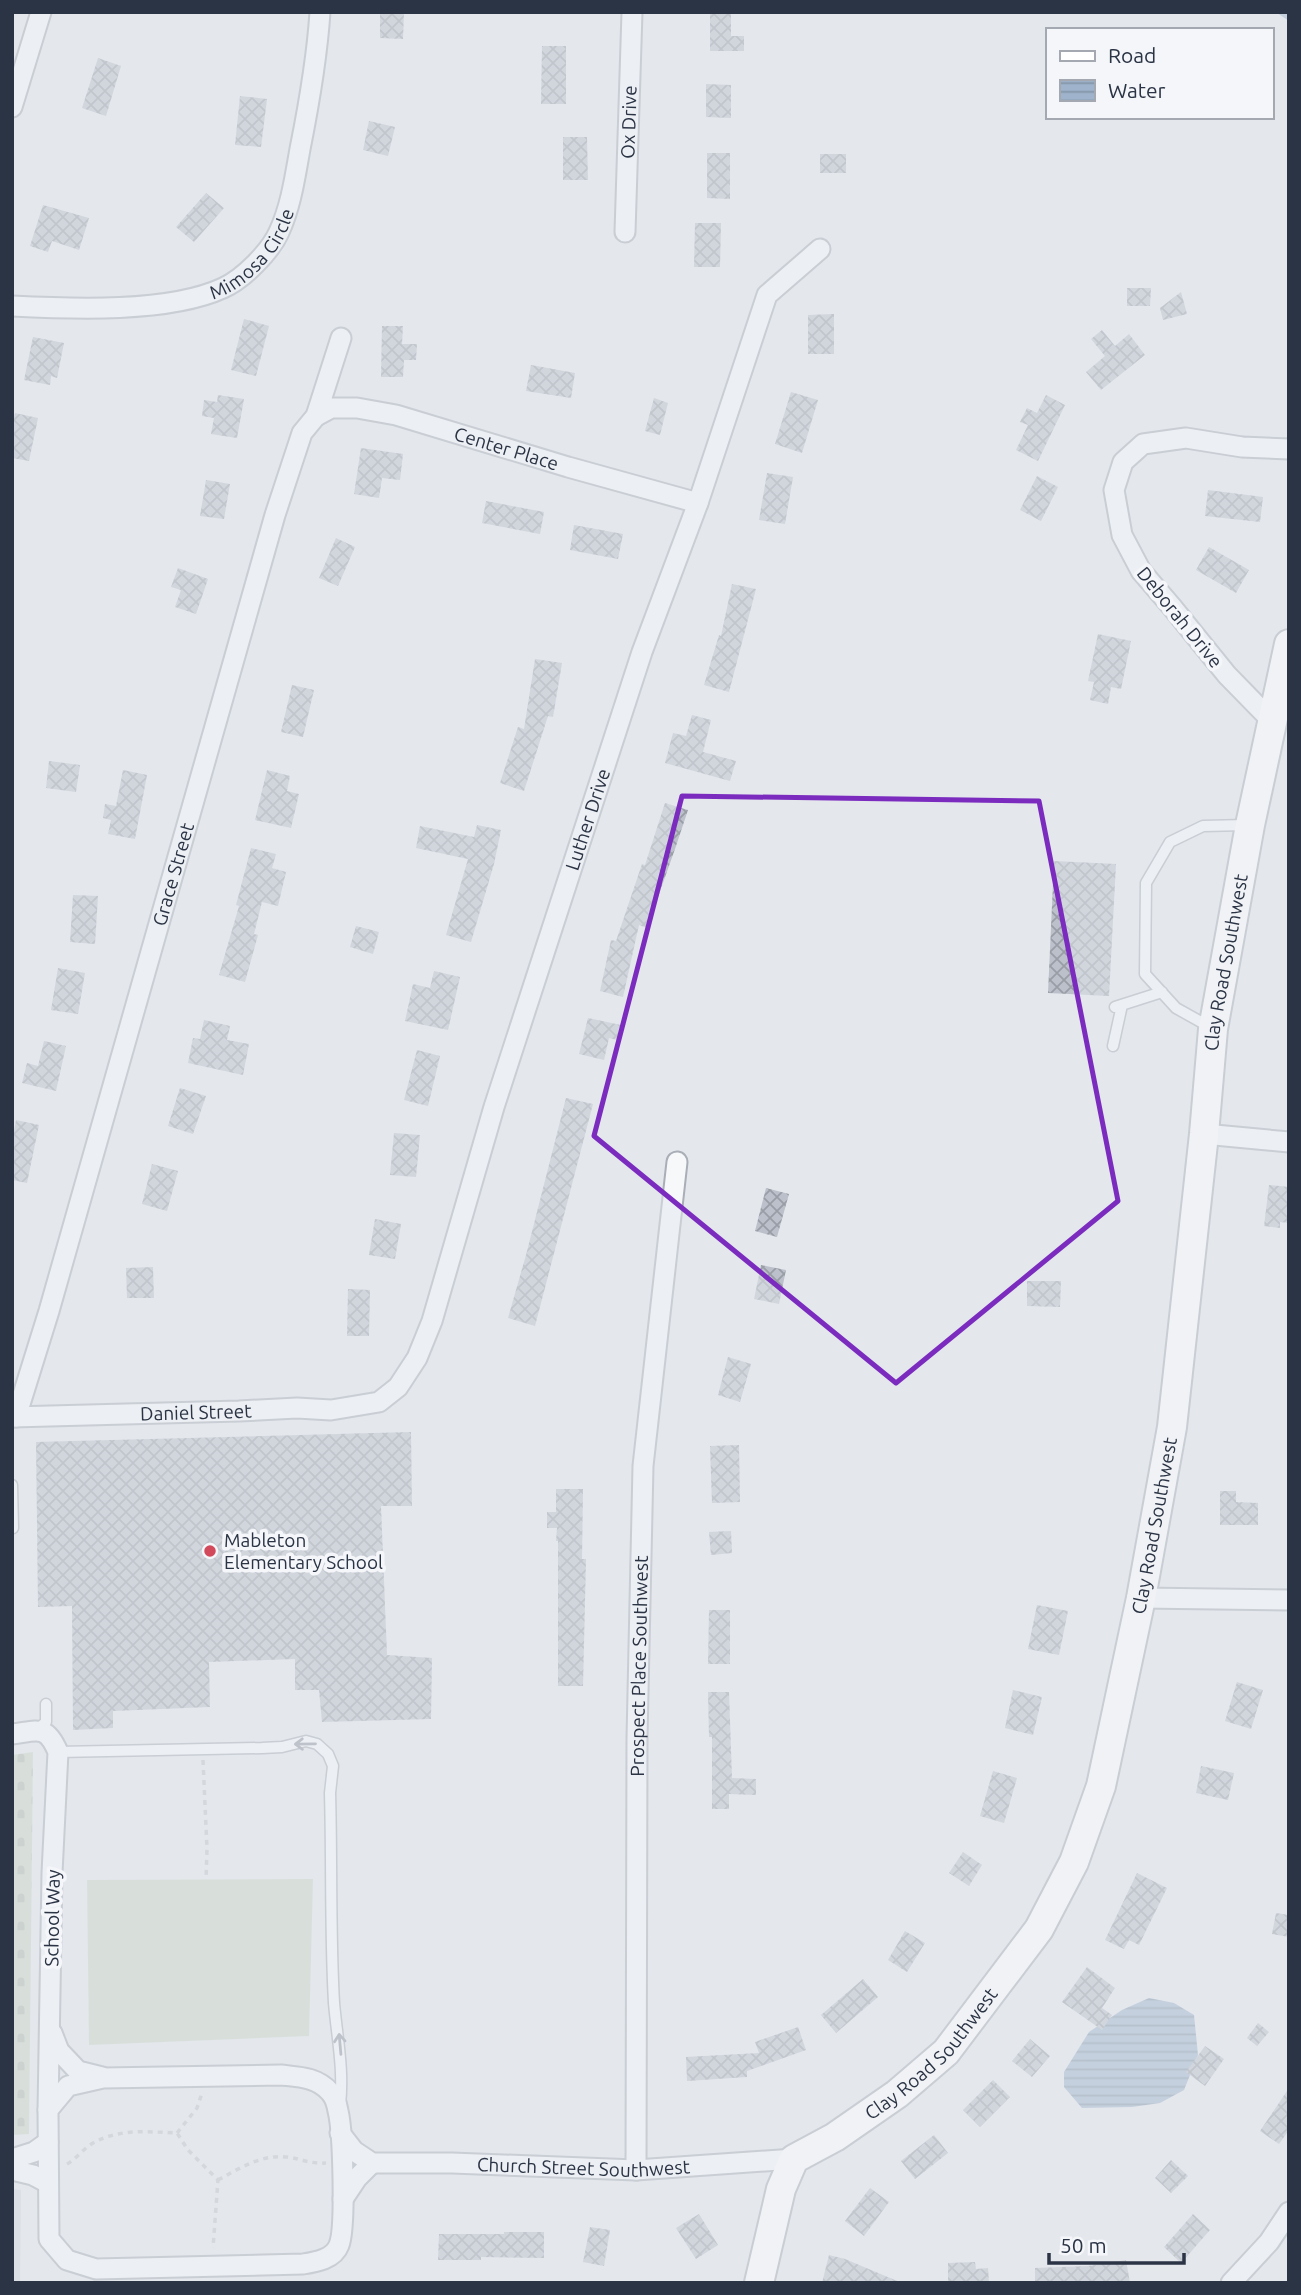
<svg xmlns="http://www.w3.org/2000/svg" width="1301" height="2295" font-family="Ubuntu,sans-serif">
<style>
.built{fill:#d2d6de}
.cemetery{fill:url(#cemetery-stones)}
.pitch{fill:#c9d6c5}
.water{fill:url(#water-rules)}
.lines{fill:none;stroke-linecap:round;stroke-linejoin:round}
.stream{stroke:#9fb4cc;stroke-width:5}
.building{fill:url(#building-cross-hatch)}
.lane-casing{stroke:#a9aeb7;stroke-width:13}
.street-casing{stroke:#a9aeb7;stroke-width:23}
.secondary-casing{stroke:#a9aeb7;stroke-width:32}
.path{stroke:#c2c5cb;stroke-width:3.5;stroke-dasharray:5 5;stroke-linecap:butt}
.lane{stroke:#f7f8fa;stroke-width:10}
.street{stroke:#f7f8fa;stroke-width:19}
.secondary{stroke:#fff;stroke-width:28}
.oneway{stroke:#9196a0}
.marked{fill:none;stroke:#7b2cbf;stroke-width:5;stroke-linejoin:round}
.poi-dot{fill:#d1495b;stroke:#f4f6f9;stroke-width:2.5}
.labels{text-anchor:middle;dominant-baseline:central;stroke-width:7;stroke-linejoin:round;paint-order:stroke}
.street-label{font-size:19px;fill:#2b3445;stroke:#f4f6f9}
.poi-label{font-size:19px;fill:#2b3445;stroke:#f4f6f9;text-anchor:start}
</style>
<defs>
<pattern id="cemetery-stones" width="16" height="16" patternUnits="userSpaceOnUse" patternTransform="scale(1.75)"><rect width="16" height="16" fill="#c9d6c5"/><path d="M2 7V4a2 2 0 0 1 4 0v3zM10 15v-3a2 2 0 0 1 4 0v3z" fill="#adb8ab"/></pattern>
<pattern id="water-rules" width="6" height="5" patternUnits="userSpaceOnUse" patternTransform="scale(1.75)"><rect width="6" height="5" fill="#9fb4cc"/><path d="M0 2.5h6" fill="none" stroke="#8293a7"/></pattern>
<pattern id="building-cross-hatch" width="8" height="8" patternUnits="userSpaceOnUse" patternTransform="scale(1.75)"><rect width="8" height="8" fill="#bbc0ca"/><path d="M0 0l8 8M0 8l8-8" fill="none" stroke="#989da6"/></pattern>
</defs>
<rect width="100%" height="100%" fill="#e4e7ec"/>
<path class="built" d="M12,2189L21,2190L20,2283H12Z"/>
<path class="cemetery" d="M33,1752L29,2134L12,2135V1755Z"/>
<path class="pitch" d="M313,1879L309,2036L89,2045L87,1880Z"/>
<path class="water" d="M1149,1998L1174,2003L1194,2015L1198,2055L1184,2090L1160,2103L1132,2107L1082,2108L1064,2087V2072L1089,2032L1122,2010Z"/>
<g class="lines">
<path class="stream" d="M1280,12L1289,18"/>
</g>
<path class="building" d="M380,12H404L403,39L380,38Z
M710,13L731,14V36H744V51H710Z
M542,46H566V104H541Z
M98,58L121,66L106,116L82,108Z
M706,84L731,85V118L706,117Z
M240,96L267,99L261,147L235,145Z
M369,121L395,127L388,156L363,150Z
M563,137H587L588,180H563Z
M707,153H730V199L707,198Z
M820,154H846V173H820Z
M206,193L224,208L194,242L176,227Z
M43,205L89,218L79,250L52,241L48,252L30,246Z
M695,223H721L720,267H694Z
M1127,288H1151L1150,306H1127Z
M1181,292L1187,314L1163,320L1160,308Z
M834,314V354H808V315Z
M244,319L269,326L256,376L231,370Z
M382,326H403L402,344H417L416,360H404L403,377H381Z
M1102,330L1115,346L1129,334L1145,355L1101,390L1086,372L1105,356L1091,339Z
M33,337L64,343L57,378L51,376L50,385L24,380Z
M531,365L575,373L571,398L526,391Z
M791,392L818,400L802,453L775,444Z
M218,395L244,399L237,438L211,434L214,418L202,416L204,400L217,402Z
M1046,395L1065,405L1038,461L1016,450L1028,425L1020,422L1027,408L1037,413Z
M654,398L668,403L660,435L645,431Z
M15,413L38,418L29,461L12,458V426Z
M361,448L403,454L400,480L382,478L379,498L354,494Z
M767,473L793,477L785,524L759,520Z
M1037,476L1058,487L1041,521L1020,510Z
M206,480L230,484L224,519L200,516Z
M1208,490L1263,497L1260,522L1205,516Z
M486,501L544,512L540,534L482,523Z
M574,525L623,534L618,559L570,550Z
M336,538L355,547L338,586L319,578Z
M1209,547L1249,570L1236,593L1196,570Z
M178,568L208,579L196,614L175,607L181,590L171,587Z
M732,584L756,589L729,692L704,685L719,635L721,636Z
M1098,634L1131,641L1121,689L1111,687L1108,704L1090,700L1094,682L1088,681Z
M535,659L562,663L553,717L548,716L524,791L500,783L518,727L524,729Z
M292,685L314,690L303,737L281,732Z
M692,715L711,720L703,752L736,761L730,781L665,763L673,733L686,736Z
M49,761L80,765L76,792L46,788Z
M123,770L147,775L135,839L108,834L111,820L103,818L105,804L116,806Z
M267,770L290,776L287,791L299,794L291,828L255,820Z
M665,803L688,810L675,849L647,928L639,925L623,997L600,991L611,940L616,941L642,864L645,865Z
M477,825L501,830L494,864L471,942L446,935L468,859L416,848L420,826L474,837Z
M251,848L276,854L272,868L286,872L278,906L262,902L254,934L258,935L245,982L219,975L239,906L236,905Z
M1054,861L1116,864L1109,996L1048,993Z
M73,895L98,896L95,944L70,942Z
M356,926L379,932L373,954L350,947Z
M58,968L85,973L78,1014L51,1010Z
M434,971L460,977L448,1030L405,1021L413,984L430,988Z
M588,1018L621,1025L617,1040L609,1038L604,1060L579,1054Z
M204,1020L230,1026L227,1040L249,1044L243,1075L188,1063L193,1038L200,1039Z
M44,1041L66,1046L56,1091L22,1083L27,1063L38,1066Z
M417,1050L440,1056L428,1106L404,1100Z
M180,1088L206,1096L193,1134L168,1126Z
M566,1098L593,1104L535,1326L508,1318L526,1255Z
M16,1120L39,1125L27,1183L12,1180V1141Z
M394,1133L420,1135L416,1177L390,1175Z
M152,1164L178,1171L167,1211L142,1204Z
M1269,1185L1289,1187V1223L1280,1222V1228L1264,1226Z
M766,1188L789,1194L777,1237L755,1231Z
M375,1219L401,1224L395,1259L369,1255Z
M761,1265L786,1270L779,1304L754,1299Z
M153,1267L154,1298H127L126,1268Z
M1027,1281H1061L1060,1307L1027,1306Z
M348,1289L370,1290L369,1336H347Z
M728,1357L751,1364L740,1402L718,1395Z
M411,1432L412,1506H381L387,1655L432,1658L431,1719L322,1722L319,1690H295V1659L209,1662L210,1707L113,1711V1728L73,1730L72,1606L38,1607L36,1442Z
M739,1445L740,1502L712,1503L710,1446Z
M556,1489H583L582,1559H586L583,1686H558V1541H556L557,1528H547V1512H556Z
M1220,1491H1236V1502L1258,1503V1525H1220Z
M731,1531L732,1553L711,1555L709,1532Z
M1037,1605L1068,1611L1059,1655L1028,1649Z
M709,1610H730V1664H708Z
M1237,1682L1263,1690L1251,1729L1225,1721Z
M1013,1690L1042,1697L1033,1735L1005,1728Z
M708,1692H729L732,1778L756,1779V1795L729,1794V1809H712V1737H709Z
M1201,1766L1234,1773L1228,1800L1196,1793Z
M993,1771L1017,1778L1004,1823L980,1816Z
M963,1852L982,1865L969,1886L949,1873Z
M1137,1873L1167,1888L1139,1945L1129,1940L1124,1949L1105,1940Z
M1276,1913L1289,1915V1937L1272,1934Z
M905,1931L925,1943L907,1972L888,1960Z
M1087,1967L1115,1988L1102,2008L1112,2015L1102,2030L1062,2002Z
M863,1979L878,1997L836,2033L821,2015Z
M1258,2023L1269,2032L1257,2046L1247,2038Z
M798,2027L806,2050L747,2071V2077L687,2081L686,2057L759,2053L755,2042Z
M1030,2039L1050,2056L1032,2077L1012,2061Z
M1205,2046L1224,2059L1205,2086L1186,2072Z
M993,2080L1010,2097L980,2127L963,2110Z
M1289,2088V2130L1279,2144L1260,2131Z
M934,2135L948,2153L915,2179L901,2161Z
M1171,2160L1188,2176L1171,2193L1155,2178Z
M870,2188L889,2202L864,2236L845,2221Z
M699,2214L718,2245L696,2259L676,2228Z
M1193,2214L1210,2230L1181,2263L1164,2247Z
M590,2227L610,2230L604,2266L583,2262Z
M504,2232H544V2258L481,2257V2260H438L439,2234H504Z
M829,2255L845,2259L902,2283H822Z
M1126,2260L1130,2283H1035V2268L1088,2266Z
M975,2262L976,2269L988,2268L989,2283H948V2263Z"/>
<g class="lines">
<defs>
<path id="lane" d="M1115,1007L1162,992
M1210,1027L1176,1008L1145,974L1146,883L1170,842L1203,826L1246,825
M1113,1046L1122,1005
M12,1485L13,1528
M37,1730L46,1722V1704
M58,1752L262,1748L282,1747L306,1741L317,1744L328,1754L333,1766L330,1793C332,1863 330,1933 334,2003C337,2037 344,2070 340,2105"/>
<g id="street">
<path d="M12,107L41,12"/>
<path id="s1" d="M625,232L632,12"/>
<path id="s2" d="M12,306C72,309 169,313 223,288C243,279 270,252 279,232C291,206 295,177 300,149C309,104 317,58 320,12"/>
<path id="s3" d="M316,416L331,408H357L396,415L568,467L698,503"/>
<path d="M1273,722L1227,675L1172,607L1141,571L1122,535L1114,490L1123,462L1143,444L1186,438L1242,447L1289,449"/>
<path d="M1204,1134L1289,1142"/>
<path id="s4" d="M12,1417L239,1411L297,1408L331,1410L379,1402L398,1387L417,1358L432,1321L494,1107L642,652L698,503L767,295L820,249"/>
<path id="s5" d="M16,1417L49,1311L275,515L302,433L316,416L341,338"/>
<path d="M1141,1598L1289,1600"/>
<path d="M12,1734C38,1731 46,1724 58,1752L52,1873L48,2110"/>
<path d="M52,2033L59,2051L78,2071L102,2077"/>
<path d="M281,2075C299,2077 317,2077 330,2092C334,2096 337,2105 338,2111C343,2131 346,2228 339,2245C334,2259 316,2262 303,2264L96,2269L67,2260L49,2239L48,2110L68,2086L103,2078Z"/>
<path id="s6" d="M340,2133L354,2151L372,2163H452L636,2170L794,2159"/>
<path d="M12,2159L34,2152L48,2142"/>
<path d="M12,2170L33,2175L48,2183"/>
<path id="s7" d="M636,2170L637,1738L643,1466L677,1162"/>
<path d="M343,2199L357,2178L372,2163"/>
<path d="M1231,2283L1269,2242L1289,2212"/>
</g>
<g id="secondary">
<path id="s8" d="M759,2283L781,2189L794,2159L835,2137L897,2094L946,2052L1039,1929L1074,1862L1101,1786L1141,1598L1172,1427L1204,1134L1213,1029L1250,825L1289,644"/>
</g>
</defs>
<use href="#lane" class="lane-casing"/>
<use href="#street" class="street-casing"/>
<use href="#secondary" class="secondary-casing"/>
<path class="path" d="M203,1760L207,1849L206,1880
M177,2133L197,2108L202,2093
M67,2164C76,2159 83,2149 93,2143C120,2128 148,2132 177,2133L188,2150L218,2180L213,2248
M218,2180C240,2168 262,2154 287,2157C302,2159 310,2164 326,2163"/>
<use href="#lane" class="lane"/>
<use href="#street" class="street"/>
<use href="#secondary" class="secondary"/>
</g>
<defs><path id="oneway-shaft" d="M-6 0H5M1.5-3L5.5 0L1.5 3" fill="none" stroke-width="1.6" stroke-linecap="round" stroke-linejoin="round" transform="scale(1.75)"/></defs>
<g class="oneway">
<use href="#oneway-shaft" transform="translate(305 1744) rotate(179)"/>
<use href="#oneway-shaft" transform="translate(340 2044) rotate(-95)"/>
</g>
<path d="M0 0H1301V2295H0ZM682,796L1039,801L1118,1201L896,1383L594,1136Z" fill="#e4e7ec" fill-opacity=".55" fill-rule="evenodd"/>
<path class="marked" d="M682,796L1039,801L1118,1201L896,1383L594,1136Z"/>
<circle class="poi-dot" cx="210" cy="1551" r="7"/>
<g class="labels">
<g class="street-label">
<text stroke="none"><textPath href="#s1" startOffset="110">Ox Drive</textPath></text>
<text stroke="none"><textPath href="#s2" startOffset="259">Mimosa Circle</textPath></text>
<text stroke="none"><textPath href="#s3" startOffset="198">Center Place</textPath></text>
<text transform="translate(1180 617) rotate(51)">Deborah Drive</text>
<text stroke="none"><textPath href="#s4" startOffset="992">Luther Drive</textPath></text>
<text stroke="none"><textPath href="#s5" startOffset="565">Grace Street</textPath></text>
<text stroke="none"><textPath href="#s8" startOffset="1460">Clay Road Southwest</textPath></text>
<text stroke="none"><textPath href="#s4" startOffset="184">Daniel Street</textPath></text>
<text stroke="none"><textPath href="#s8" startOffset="892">Clay Road Southwest</textPath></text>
<text stroke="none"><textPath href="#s7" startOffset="504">Prospect Place Southwest</textPath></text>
<text transform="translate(52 1918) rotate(-89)">School Way</text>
<text stroke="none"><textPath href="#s8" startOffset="304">Clay Road Southwest</textPath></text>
<text stroke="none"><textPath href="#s6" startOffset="256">Church Street Southwest</textPath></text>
</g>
<g class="poi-label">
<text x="224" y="1540">Mableton<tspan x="224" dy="22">Elementary School</tspan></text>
</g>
</g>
<rect width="1301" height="2295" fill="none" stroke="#2b3445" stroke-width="28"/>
<rect x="1046" y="28" width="228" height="91" fill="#f4f6f9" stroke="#a4a8b1" stroke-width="2"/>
<rect x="1060" y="51" width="35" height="10" fill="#ffffff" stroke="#a4a8b1" stroke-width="2"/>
<text x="1108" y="63" font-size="21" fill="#2b3445">Road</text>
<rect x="1060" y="80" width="35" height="21" fill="url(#water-rules)" stroke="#a4a8b1" stroke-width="2"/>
<text x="1108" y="98" font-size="21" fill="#2b3445">Water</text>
<path d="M1049 2253v10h135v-10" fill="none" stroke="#2b3445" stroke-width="3.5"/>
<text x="1060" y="2253" font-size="21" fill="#2b3445" stroke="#f4f6f9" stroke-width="5" paint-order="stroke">50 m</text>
</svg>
